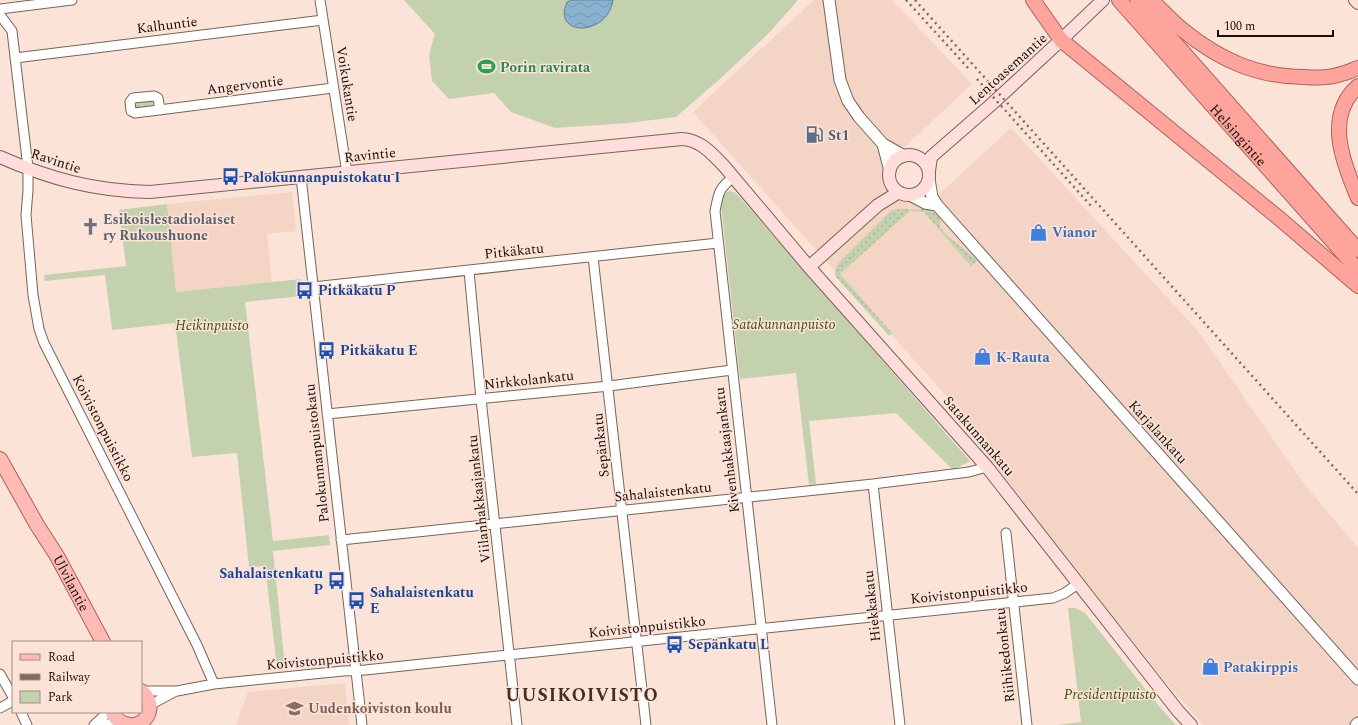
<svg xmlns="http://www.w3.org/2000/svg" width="1358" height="725" font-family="Spectral,serif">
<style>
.built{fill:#f4d4c4}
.grass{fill:url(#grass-dots)}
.park{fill:#c4d1ae}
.water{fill:url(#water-waves);stroke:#658195}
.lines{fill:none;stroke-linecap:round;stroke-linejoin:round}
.minor-casing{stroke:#786359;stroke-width:11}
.tertiary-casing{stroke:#786359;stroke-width:13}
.secondary-casing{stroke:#786359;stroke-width:14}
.primary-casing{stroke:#ad6159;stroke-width:16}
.trunk-casing{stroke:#ad6159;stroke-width:16}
.minor{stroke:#fff;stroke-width:9}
.tertiary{stroke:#fff;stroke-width:11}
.secondary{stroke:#ffddda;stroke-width:12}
.primary{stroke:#febbb5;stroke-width:14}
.trunk{stroke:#fea49c;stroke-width:14}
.rail{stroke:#7b6c65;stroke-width:2.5;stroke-dasharray:2 4;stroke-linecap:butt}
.labels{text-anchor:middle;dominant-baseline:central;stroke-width:3;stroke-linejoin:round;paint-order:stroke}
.street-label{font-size:14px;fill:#170f0b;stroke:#fce3d7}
.leisure-label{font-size:14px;font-weight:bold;fill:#27864d;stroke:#fce3d7;text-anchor:start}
.service-label{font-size:14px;font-weight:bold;fill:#4e5e75;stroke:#fce3d7;text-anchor:start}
.transit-label{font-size:14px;font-weight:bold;fill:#164399;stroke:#fce3d7;text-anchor:start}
.worship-label{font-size:14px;font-weight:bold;fill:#5b616d;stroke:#fce3d7;text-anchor:start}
.shop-label{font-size:14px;font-weight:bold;fill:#366cbe;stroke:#fce3d7;text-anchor:start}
.park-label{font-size:14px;font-style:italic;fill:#3d4f09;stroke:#fce3d7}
.education-label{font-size:14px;font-weight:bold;fill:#785e54;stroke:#fce3d7;text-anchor:start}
.district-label{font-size:18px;font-weight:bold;letter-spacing:1px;fill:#423026;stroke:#fce3d7}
</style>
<defs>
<pattern id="grass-dots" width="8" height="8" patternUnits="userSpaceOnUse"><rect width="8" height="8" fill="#c4d1ae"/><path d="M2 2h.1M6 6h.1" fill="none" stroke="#a8b294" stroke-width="1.8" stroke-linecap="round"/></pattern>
<pattern id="water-waves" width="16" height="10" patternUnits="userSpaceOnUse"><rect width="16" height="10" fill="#87b2d0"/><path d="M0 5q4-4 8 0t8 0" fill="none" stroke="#7498b1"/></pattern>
</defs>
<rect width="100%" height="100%" fill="#fce3d7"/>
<path class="built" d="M814,0H892L972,84L883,167L925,213L937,196L1011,128L1198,331L1305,485L1358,548V725H1204L1163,679L982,450L990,445L693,112Z
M292,192L296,231L267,234L272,282L176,292L167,204Z
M345,683L349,725H236L248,692Z"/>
<path class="grass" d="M150,100L153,102V106L152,108L137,109L135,108V104L137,102Z
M925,207L934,212L942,219C941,221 940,223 940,226C942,236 970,251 977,261L971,266L924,212L910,211L840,274L892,333L889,336L836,277C833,271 837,266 840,261L891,211C894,210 897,209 900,209C909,208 917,213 925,207Z"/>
<path class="park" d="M404,0H572L567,2C565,13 564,18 571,26L611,9L613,0H798L768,34L722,77L676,117L628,123L555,128L511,112L494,93L449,99L432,81L429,55L435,34Z
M729,191L736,193L970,461L953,470L896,413L809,421L816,484L809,485L796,373L740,379L721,205L722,195Z
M167,204L176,292L301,279L303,296L245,302L273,541L329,535L330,545L273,551L285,667L277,668L265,566L249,567L237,453L192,457L175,323L112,330L105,275L45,281L44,275L126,266L119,210Z
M1068,608H1075L1085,613L1158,705L1176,725H1057L1081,722Z"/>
<path class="water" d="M572,0H613C608,37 551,37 567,2Z"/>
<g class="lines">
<defs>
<path id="minor" d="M320,0L347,173
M0,9L72,0
M0,15L12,31L28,168V190L26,215L33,295L39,329L44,343L197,645L214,684
M15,58L323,20
M160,110L158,98L154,96L133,98L130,102L131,111L135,113L333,88
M301,177L362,725
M733,177C718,190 719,192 715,211L772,725
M593,257C612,413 627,569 646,725
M469,271L481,399L517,725
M313,287L718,243
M327,414L609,386L732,370
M873,484L900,725
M1006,533L1027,725
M341,540L873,484L969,472L987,467
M0,674L13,697
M142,691H177L214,684L343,671L365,670L1053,598L1065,593L1079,583
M150,705L176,691
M0,708L13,701
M21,712L27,725
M94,725L108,712
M104,725L119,721"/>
<path id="tertiary" d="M829,0L840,80L848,101L859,117L883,144L904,156
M883,144L890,171
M929,179L932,197L937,205L1358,679
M910,195L925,203L937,205
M1356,725L1358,723"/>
<path id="secondary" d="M1355,0L1358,3
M889 175a20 20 0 1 1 40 0a20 20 0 1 1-40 0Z
M0,157C50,179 95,191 150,192L682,139C701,140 712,154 724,166L809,267L987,467L1178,711L1191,725
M929,171L931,157L993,103L1061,40L1103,0
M809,267L878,205L899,192"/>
<g id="primary">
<path id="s1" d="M0,459L37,525L57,556L103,642"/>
<path d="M113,712C115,719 122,724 130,725"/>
<path d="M135,725C152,720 154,701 141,691"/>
</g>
<g id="trunk">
<path d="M1033,0L1061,40L1280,219L1358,286"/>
<path id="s2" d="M1119,0L1358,270"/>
<path d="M1137,0L1358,250"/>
<path d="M1151,0C1162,10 1173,22 1184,31C1220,60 1258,77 1304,77C1316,78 1330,78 1341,74C1347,73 1352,70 1358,68"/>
<path d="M1358,86C1324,116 1343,163 1358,198"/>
</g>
</defs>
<use href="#minor" class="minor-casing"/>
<use href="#tertiary" class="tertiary-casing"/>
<use href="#secondary" class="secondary-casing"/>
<use href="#primary" class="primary-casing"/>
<use href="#trunk" class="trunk-casing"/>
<use href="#minor" class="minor"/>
<use href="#tertiary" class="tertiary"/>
<use href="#secondary" class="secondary"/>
<use href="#primary" class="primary"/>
<use href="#trunk" class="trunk"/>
<path class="rail" d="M906,0L968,68
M915,0L1358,494
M977,79L1092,207"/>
</g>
<defs>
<symbol id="stadium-bare" viewBox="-9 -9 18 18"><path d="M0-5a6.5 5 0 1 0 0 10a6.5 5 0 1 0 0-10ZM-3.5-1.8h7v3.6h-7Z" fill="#2e9e5b" stroke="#fce3d7" stroke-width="2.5" paint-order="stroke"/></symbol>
<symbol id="fuel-bare" viewBox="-9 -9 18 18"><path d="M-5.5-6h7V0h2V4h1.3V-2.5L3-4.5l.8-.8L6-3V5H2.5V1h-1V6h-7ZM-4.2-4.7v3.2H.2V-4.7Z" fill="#5c6f8a" stroke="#fce3d7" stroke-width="2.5" paint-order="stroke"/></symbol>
<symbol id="bus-bare" viewBox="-9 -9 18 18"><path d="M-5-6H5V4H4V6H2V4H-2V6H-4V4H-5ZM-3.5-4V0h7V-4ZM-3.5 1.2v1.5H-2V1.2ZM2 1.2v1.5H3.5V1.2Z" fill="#1a4fb4" stroke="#fce3d7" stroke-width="2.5" paint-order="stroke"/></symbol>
<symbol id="church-bare" viewBox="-9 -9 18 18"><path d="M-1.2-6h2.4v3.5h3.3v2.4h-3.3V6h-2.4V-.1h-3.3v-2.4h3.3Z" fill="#6b7280" stroke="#fce3d7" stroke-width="2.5" paint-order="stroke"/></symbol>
<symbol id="shop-bare" viewBox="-9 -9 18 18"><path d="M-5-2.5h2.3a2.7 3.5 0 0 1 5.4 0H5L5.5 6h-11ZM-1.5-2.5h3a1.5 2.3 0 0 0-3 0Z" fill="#3f7fe0" stroke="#fce3d7" stroke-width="2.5" paint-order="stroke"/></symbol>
<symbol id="school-bare" viewBox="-9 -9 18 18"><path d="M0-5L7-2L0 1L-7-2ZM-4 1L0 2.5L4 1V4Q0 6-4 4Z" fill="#8d6e63" stroke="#fce3d7" stroke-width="2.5" paint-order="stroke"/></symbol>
</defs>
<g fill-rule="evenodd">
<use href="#stadium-bare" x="474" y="54" width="25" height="25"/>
<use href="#fuel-bare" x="802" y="122" width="25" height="25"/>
<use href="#bus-bare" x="218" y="164" width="25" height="25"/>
<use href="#church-bare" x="78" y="214" width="25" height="25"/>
<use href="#shop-bare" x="1026" y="220" width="25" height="25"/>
<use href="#bus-bare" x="292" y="278" width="25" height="25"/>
<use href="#bus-bare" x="314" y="338" width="25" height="25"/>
<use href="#shop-bare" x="970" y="344" width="25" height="25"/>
<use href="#bus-bare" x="324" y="568" width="25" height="25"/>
<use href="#bus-bare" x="344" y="588" width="25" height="25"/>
<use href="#bus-bare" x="662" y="632" width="25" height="25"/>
<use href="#shop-bare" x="1198" y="654" width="25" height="25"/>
<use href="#school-bare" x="282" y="696" width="25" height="25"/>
</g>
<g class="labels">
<g class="street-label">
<text transform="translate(167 25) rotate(-7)">Kalhuntie</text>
<text transform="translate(1008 69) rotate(-42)">Lentoasemantie</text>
<text transform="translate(347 84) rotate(81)">Voikukantie</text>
<text transform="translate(245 85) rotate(-7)">Angervontie</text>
<text stroke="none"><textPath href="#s2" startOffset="180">Helsingintie</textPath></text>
<text transform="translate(370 155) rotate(-6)">Ravintie</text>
<text transform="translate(56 161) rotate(18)">Ravintie</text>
<text transform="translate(514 251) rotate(-6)">Pitkäkatu</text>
<text transform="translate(529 380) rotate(-6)">Nirkkolankatu</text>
<text transform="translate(103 428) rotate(63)">Koivistonpuistikko</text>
<text transform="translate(1158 432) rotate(48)">Karjalankatu</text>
<text transform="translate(979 436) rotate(49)">Satakunnankatu</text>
<text transform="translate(601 445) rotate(-96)">Sepänkatu</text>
<text transform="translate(727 450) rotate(-97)">Kivenhakkaajankatu</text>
<text transform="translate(317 453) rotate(-96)">Palokunnanpuistokatu</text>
<text transform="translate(663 492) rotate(-6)">Sahalaistenkatu</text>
<text transform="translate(479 499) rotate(-96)">Viilanhakkaajankatu</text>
<text stroke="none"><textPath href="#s1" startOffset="143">Ulvilantie</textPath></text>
<text transform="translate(969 593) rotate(-6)">Koivistonpuistikko</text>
<text transform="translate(872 606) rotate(-96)">Hiekkakatu</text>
<text transform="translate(647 627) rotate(-6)">Koivistonpuistikko</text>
<text transform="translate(1005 655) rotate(-96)">Riihikedonkatu</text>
<text transform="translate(325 660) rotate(-5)">Koivistonpuistikko</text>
</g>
<g class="leisure-label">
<text x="500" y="67">Porin ravirata</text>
</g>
<g class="service-label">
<text x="828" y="135">St1</text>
</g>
<g class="transit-label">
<text x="243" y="177">Palokunnanpuistokatu I</text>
<text x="318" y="290">Pitkäkatu P</text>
<text x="340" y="350">Pitkäkatu E</text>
<text x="323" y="573" text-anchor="end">Sahalaistenkatu<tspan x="323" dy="16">P</tspan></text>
<text x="370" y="592">Sahalaistenkatu<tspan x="370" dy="16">E</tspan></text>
<text x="688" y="644">Sepänkatu L</text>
</g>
<g class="worship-label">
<text x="103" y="219">Esikoislestadiolaiset<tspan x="103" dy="16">ry Rukoushuone</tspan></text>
</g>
<g class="shop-label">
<text x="1052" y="232">Vianor</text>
<text x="996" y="357">K-Rauta</text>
<text x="1223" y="667">Patakirppis</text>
</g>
<g class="park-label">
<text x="784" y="324">Satakunnanpuisto</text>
<text x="212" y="325">Heikinpuisto</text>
<text x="1110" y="694">Presidentipuisto</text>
</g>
<g class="education-label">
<text x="308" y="708">Uudenkoiviston koulu</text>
</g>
<g class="district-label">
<text x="582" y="695">UUSIKOIVISTO</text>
</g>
</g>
<rect x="12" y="641" width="130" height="72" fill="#fce3d7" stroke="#a08e85"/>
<rect x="20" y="654" width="20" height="6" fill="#febbb5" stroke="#a08e85"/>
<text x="48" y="661" font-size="12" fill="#170f0b">Road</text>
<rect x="20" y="674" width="20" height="6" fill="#7b6c65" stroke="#a08e85"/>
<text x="48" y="681" font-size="12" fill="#170f0b">Railway</text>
<rect x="20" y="691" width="20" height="12" fill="#c4d1ae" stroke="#a08e85"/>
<text x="48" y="701" font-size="12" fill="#170f0b">Park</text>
<path d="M1218 30v6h115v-6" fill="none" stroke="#170f0b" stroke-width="2"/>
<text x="1224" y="30" font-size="12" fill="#170f0b" stroke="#fce3d7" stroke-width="3" paint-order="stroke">100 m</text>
</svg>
